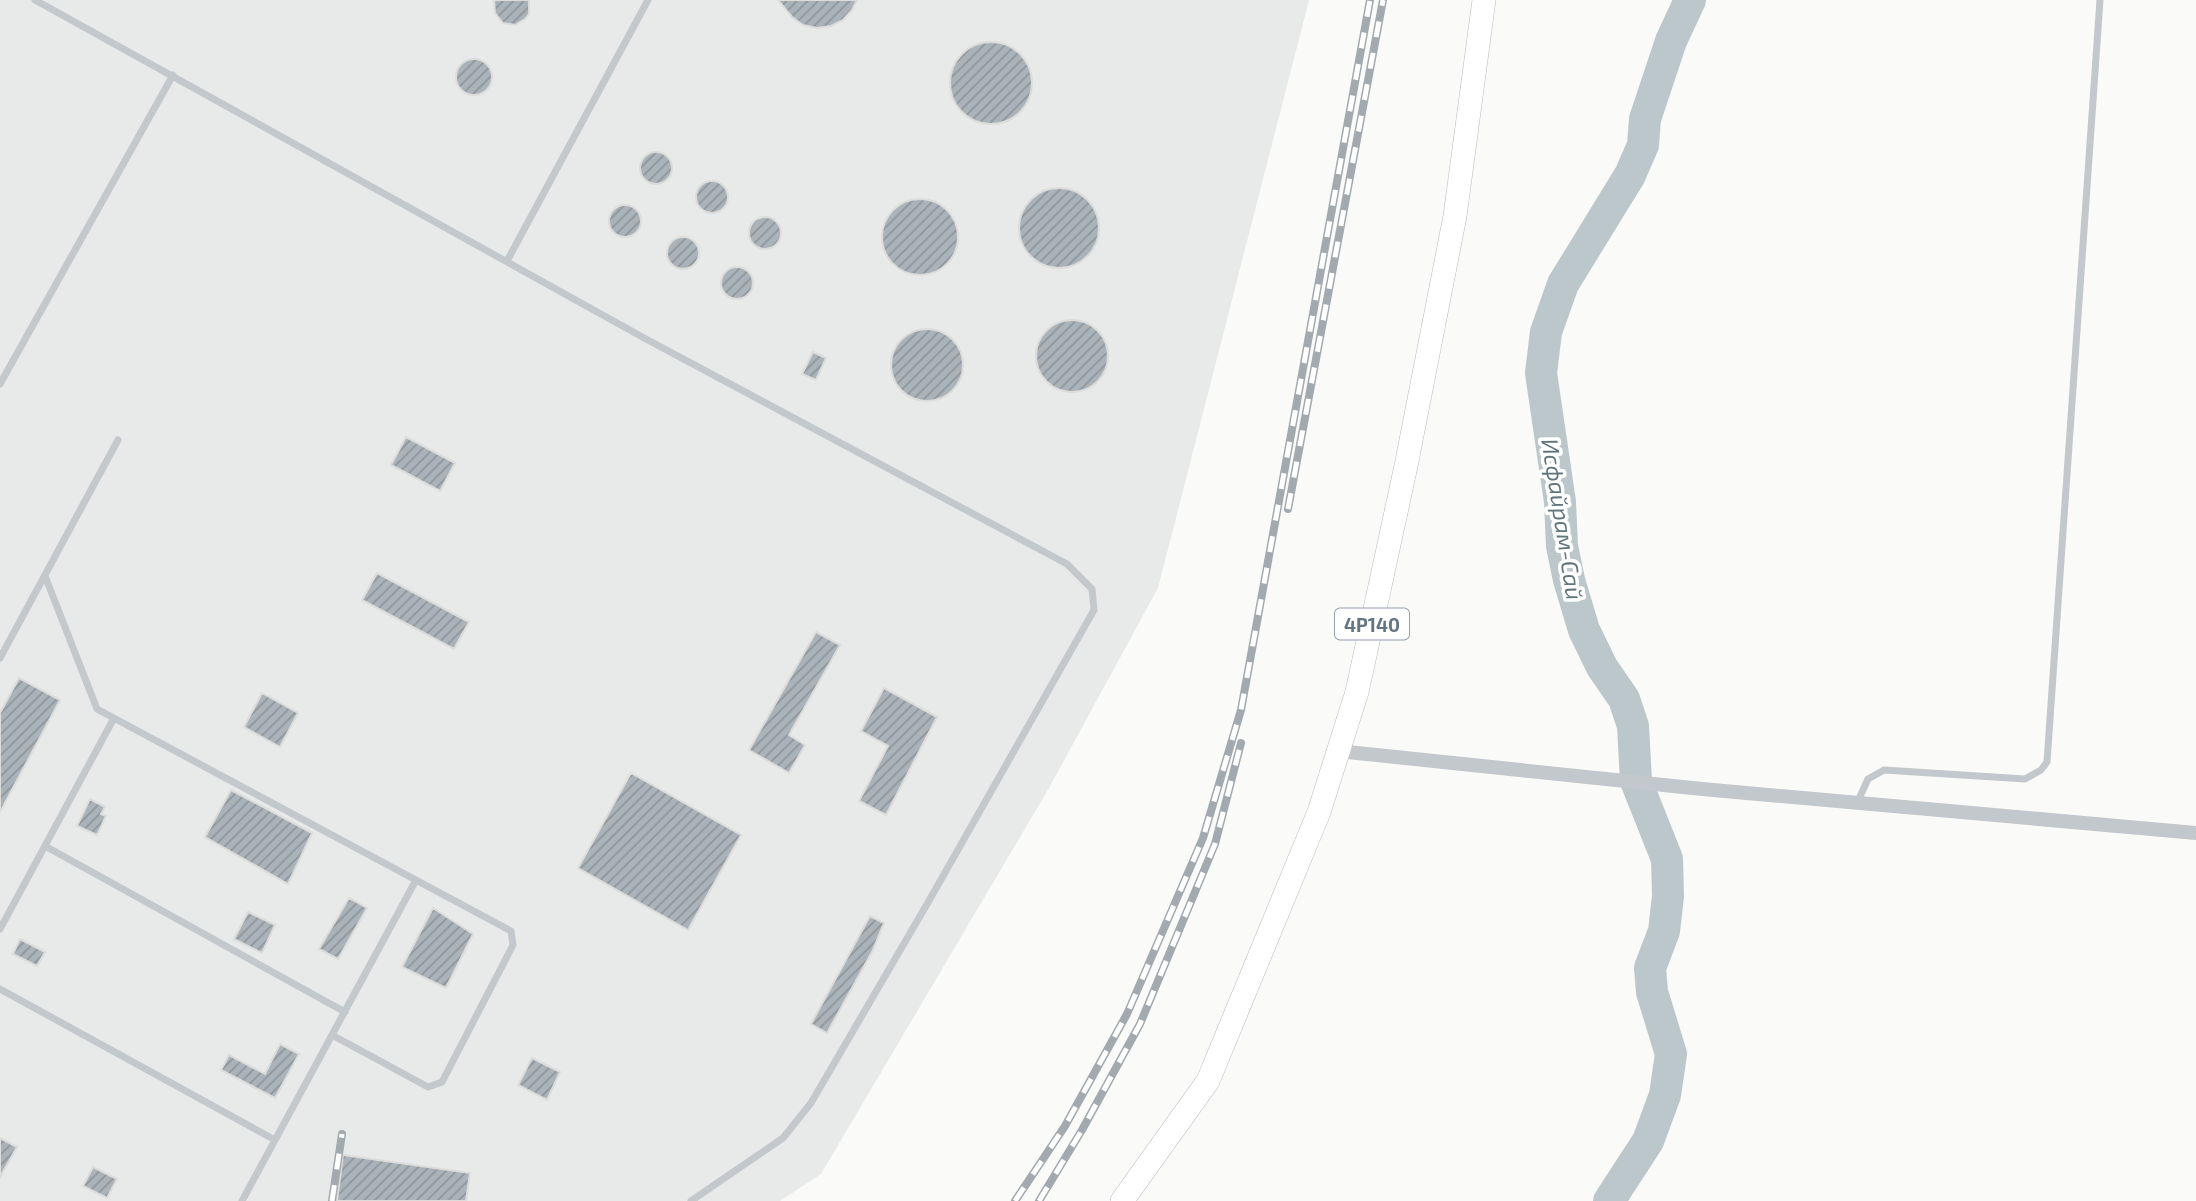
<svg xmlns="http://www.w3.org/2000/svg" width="2196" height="1201" font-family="'Exo 2',sans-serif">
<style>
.built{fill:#e8e9e9}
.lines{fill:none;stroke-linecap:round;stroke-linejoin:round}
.river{stroke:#bbc7cb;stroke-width:32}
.building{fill:url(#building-hatch);stroke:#dcdcda;stroke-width:2}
.primary-casing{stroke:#b5babe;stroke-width:24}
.lane{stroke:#c3c8cc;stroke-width:7}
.street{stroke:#c3c8cc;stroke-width:14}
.primary{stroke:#fff;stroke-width:23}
.rail-casing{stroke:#a2aab0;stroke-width:8}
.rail{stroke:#fff;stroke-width:5;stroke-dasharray:16;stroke-linecap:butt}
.labels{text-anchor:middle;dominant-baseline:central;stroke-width:7;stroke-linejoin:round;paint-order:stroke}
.shield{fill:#fff;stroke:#939fa8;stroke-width:2}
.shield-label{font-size:19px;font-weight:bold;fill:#657683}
.water-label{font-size:23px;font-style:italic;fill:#60757c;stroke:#fff}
</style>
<defs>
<pattern id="building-hatch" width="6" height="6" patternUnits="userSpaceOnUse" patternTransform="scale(1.75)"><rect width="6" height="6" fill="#aab3b9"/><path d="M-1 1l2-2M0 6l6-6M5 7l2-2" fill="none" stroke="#8e969c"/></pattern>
</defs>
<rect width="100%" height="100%" fill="#fafaf8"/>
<path class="built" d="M0,0H1309L1158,588L1049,788L821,1174L780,1201H0Z"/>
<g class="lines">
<path class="river" d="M1609,1201L1648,1141L1665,1095L1671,1054L1652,992L1650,968L1664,931L1668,896L1667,859L1636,781L1633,726L1624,699L1602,667L1584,630L1569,580L1562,546L1560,502L1541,373L1546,332L1563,284L1630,175L1643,145L1645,119L1671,41L1690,0"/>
</g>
<path class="building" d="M494,0H529V14L525,19L515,25L503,23L495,13Z
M778,0H857L852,10L843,20L831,26L817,28L803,25L792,17Z
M950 83a41 41 0 1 1 82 0a41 41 0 1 1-82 0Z
M456 77a18 18 0 1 1 36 0a18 18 0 1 1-36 0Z
M640 168a16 16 0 1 1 32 0a16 16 0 1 1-32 0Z
M696 197a16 16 0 1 1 32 0a16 16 0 1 1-32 0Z
M1019 228a40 40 0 1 1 80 0a40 40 0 1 1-80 0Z
M882 237a38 38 0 1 1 76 0a38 38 0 1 1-76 0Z
M609 221a16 16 0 1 1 32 0a16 16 0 1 1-32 0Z
M749 233a16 16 0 1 1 32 0a16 16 0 1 1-32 0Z
M667 253a16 16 0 1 1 32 0a16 16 0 1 1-32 0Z
M721 283a16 16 0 1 1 32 0a16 16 0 1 1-32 0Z
M1036 356a36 36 0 1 1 72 0a36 36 0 1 1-72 0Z
M891 365a36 36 0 1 1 72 0a36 36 0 1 1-72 0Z
M813,352L826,358L816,380L802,374Z
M406,437L455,463L440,491L391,465Z
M377,573L469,622L454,649L362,600Z
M816,632L840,645L789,735L805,745L789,773L749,750Z
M19,678L60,700L0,812V713Z
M884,688L937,717L886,815L859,801L888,746L861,731Z
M262,693L298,713L280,747L244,727Z
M631,773L741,835L688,930L578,868Z
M231,790L312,833L288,884L205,837Z
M90,799L105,807L101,814L106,816L97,835L77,826Z
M349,898L367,908L338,959L319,949Z
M433,908L473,934L446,988L402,967Z
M248,912L275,925L262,953L234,939Z
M870,916L884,923L873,950L827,1033L811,1024Z
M20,939L45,952L37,966L13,954Z
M280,1044L299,1054L275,1098L221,1070L229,1055L265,1074Z
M532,1058L560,1072L547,1100L518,1085Z
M0,1138L17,1147L0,1177Z
M343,1155L470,1173L466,1201H337Z
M93,1167L117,1179L107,1198L83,1186Z"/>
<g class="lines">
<defs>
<path id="primary" d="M1122,1201L1208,1081L1319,812L1357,692L1406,466L1455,216L1484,0"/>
</defs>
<use href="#primary" class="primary-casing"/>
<path class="lane" d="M35,0L646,339L1067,564L1092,589L1094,610L930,899L811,1103L783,1138L691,1201
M507,261L648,0
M0,384L173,75
M45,576L97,709L511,931L513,945L442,1082L428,1087L332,1035
M0,658L118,440
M1857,803L1868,779L1884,770L2025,779L2041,770L2047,762L2100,0
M45,846L345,1012
M0,929L114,718
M0,989L275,1140
M242,1201L416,880"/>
<path class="street" d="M1338,751L1702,789L2196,833"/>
<use href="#primary" class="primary"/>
<defs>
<path id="rail" d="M1288,509L1383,0
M332,1201L342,1134
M1015,1201L1065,1126L1127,1014L1203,838L1241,710L1370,0
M1039,1201L1082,1130L1140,1024L1215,844L1241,743"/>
</defs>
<use href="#rail" class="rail-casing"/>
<use href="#rail" class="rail"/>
</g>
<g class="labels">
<rect class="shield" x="1335" y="608.5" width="74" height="31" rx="5"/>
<g class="shield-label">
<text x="1372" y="624">4P140</text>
</g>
<g class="water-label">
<text transform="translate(1563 519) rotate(81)">Исфайрам-Сай</text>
</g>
</g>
</svg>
